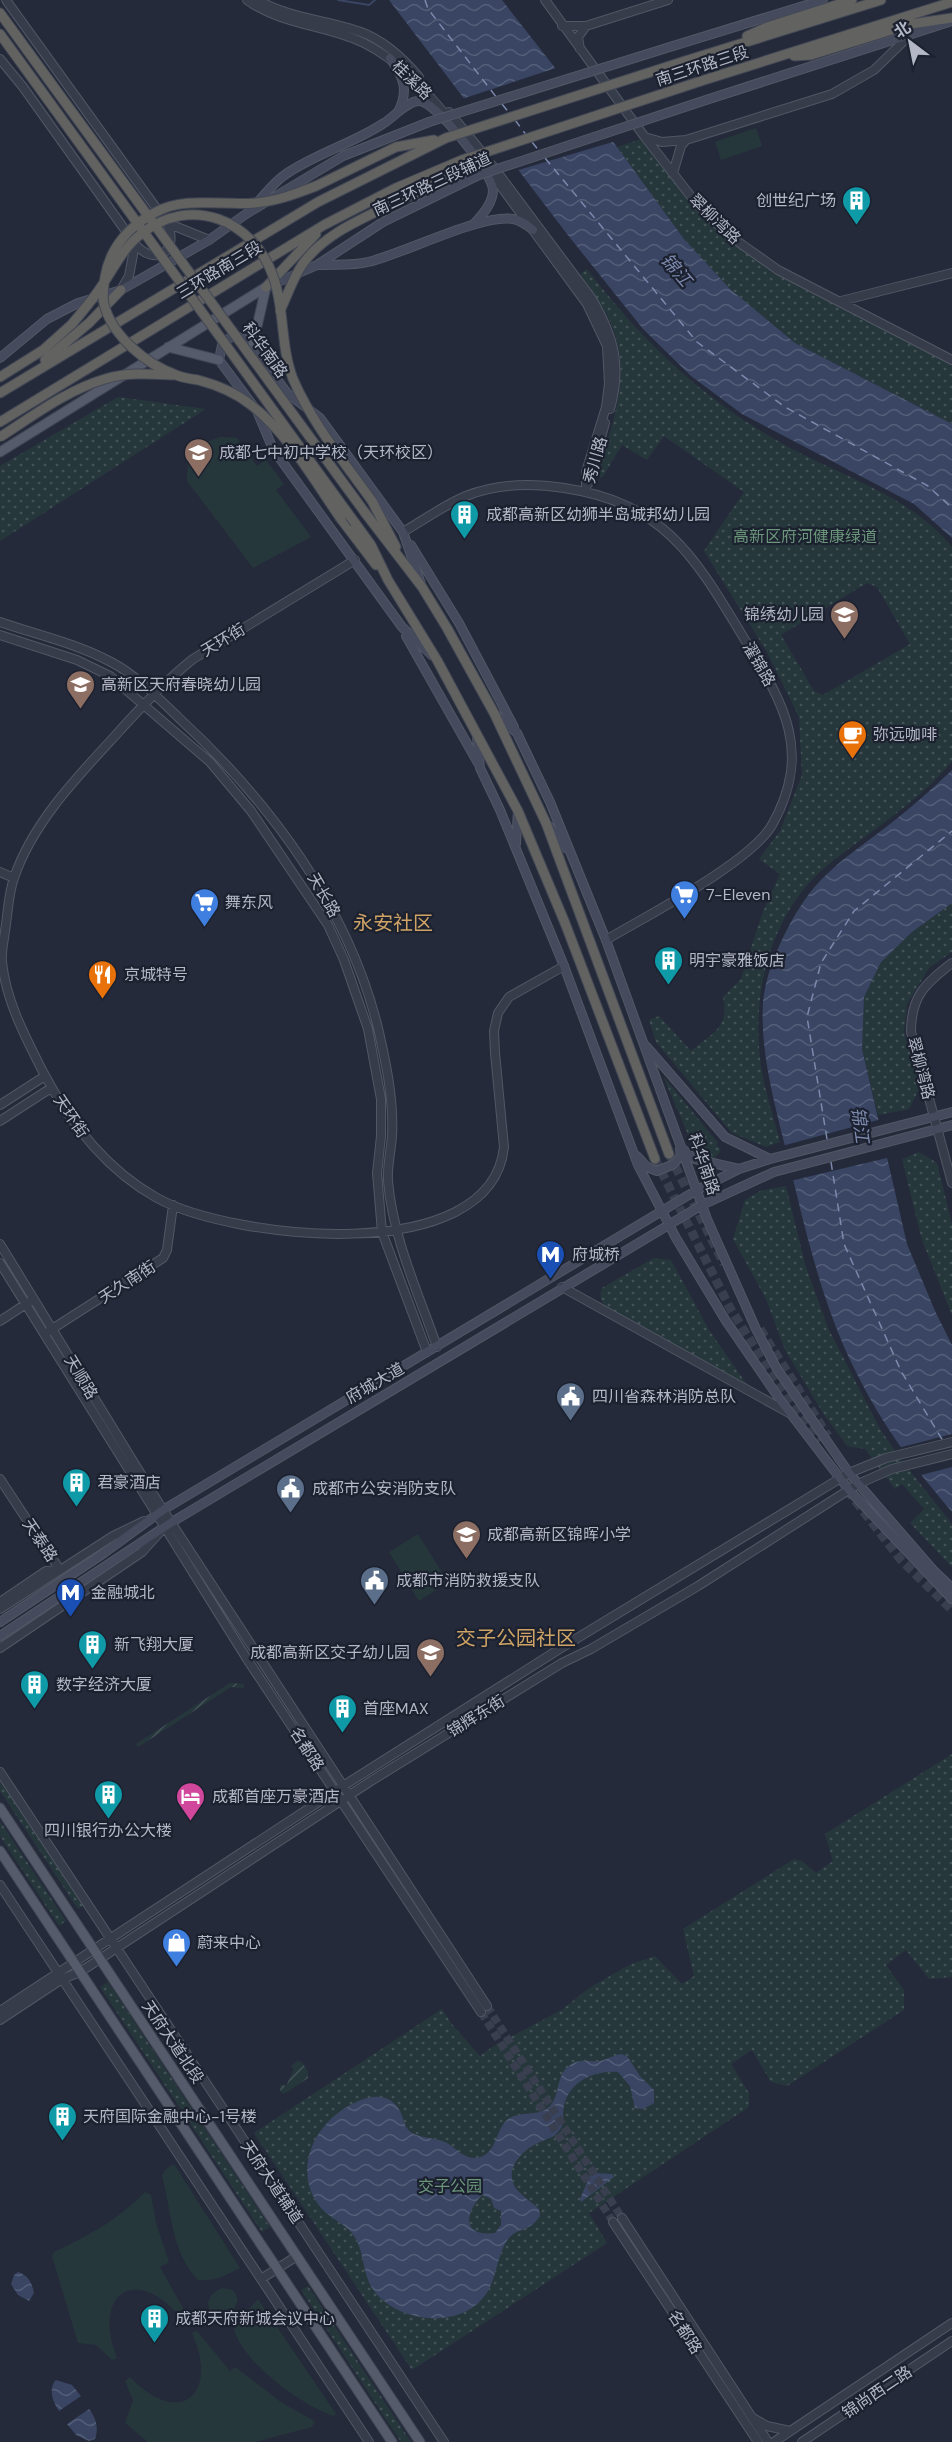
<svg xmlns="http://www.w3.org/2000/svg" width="952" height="2442" font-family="'DM Sans','Noto Sans SC',sans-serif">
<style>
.grass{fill:#26373c}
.park{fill:url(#park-dots);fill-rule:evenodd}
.garden{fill:url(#garden-furrows)}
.water{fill:url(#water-waves);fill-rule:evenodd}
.pier{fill:#242a3a}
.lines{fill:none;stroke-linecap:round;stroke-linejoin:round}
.stream{stroke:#394563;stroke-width:2}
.ferry{stroke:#7c89ad;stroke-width:1.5;stroke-dasharray:8 6;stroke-linecap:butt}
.tertiary-tunnel{stroke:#393f4f;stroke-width:8;stroke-dasharray:8 4;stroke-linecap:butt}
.trunk-tunnel{stroke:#393f4f;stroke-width:9;stroke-dasharray:9 4.5;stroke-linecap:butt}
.tertiary-casing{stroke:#525765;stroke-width:10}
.secondary-casing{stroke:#525765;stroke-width:10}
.primary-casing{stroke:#404553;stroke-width:11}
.trunk-casing{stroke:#424755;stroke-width:11}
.tertiary{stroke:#373c4b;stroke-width:8}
.secondary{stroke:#454b5d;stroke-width:8}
.primary{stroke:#555b6b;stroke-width:9}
.trunk{stroke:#626260;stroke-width:9}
.secondary-bridge-casing{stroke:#525765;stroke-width:10;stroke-linecap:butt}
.trunk-bridge-casing{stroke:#424755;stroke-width:11;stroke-linecap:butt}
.secondary-bridge{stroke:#454b5d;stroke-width:8}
.trunk-bridge{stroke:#626260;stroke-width:9}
.labels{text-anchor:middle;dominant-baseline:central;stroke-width:4.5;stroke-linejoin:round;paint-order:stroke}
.street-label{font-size:16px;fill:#b3b7c6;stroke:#1c212f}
.poi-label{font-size:16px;fill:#b3b7c6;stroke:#1c212f;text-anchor:start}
.park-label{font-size:16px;fill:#6b967b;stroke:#1c212f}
.water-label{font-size:18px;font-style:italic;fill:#7c89ad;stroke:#1c212f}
.quarter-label{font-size:20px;fill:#cfa365;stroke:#1c212f}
</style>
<defs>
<pattern id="park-dots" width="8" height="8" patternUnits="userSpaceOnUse" patternTransform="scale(1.5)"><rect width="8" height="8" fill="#26373c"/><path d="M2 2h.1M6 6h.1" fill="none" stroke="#435257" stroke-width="1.8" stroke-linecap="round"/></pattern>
<pattern id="garden-furrows" width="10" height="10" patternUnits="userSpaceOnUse" patternTransform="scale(1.5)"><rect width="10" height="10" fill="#26373c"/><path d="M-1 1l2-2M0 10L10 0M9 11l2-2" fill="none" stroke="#435257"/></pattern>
<pattern id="water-waves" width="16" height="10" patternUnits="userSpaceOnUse" patternTransform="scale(1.5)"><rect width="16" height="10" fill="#394563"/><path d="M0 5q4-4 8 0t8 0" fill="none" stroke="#535e78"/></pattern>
</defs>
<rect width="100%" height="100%" fill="#242a3a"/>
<path class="grass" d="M756,128L762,146L721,160L715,142Z
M220,437L237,438L257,466L266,460L284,484L276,490L311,537L253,568L187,481L188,460L202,444Z
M418,1534L448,1582L419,1601L389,1552Z
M174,2164L240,2268C226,2275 214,2282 198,2280C171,2252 172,2212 162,2176L165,2170Z
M145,2192L151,2195L156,2223L169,2262L160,2267L184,2310L178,2314C133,2264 92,2296 117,2358L112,2360L96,2345L78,2343L52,2256L54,2252C88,2236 119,2219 145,2192Z
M222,2288L233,2290L238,2299L233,2311L220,2316L210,2311C205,2300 212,2293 222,2288Z
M258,2299L336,2414L333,2416C300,2404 245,2364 234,2330L241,2318Z
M197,2331L230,2371L235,2367L282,2403L311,2419L315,2422L312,2427L255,2442H148L125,2423L133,2400L125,2381L130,2377C179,2429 220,2395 192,2333Z"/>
<path class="park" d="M641,139L680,188L726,237L776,273L952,363V424L795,343L730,289L684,239L617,147Z
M587,269C645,345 709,405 794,450C848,478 912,498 952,547V761C919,802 870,831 829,864C772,910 752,988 760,1058C763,1086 773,1115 780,1142L766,1147L731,1132L656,1042L649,1020L659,1016L691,1051C712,1033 730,1028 723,997L741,979L762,914L780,874L759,859L780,831L802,775L799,717L767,652L704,551L744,492L664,436L647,460L622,445L602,478L598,476C612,420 635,373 608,317C600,302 589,288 580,274ZM867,583L877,587L910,644L823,695L814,691L781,635Z
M118,397L206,409L0,541V466Z
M952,903V952L929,968L907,1004L904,1032L920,1087L909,1109L878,1115L862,1049L864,997L881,962L912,932Z
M663,1076L718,1143L716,1145L721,1150L714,1159L696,1153Z
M919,1152L937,1163L952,1224V1315L922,1240L902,1159Z
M786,1186L805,1264L828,1328L880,1429L902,1461L952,1524V1567L910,1523L924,1509L902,1484L895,1489L865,1449L847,1446L823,1413L785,1350L766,1299L733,1239L745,1200L760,1191Z
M654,1258L671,1260L709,1330L748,1386L607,1309C601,1302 599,1297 602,1288Z
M952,1754V1977L929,1979L906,1950L886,1965L904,1990V2010L787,2086L771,2082L752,2050L731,2064L749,2093V2107L589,2213L607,2243L412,2370L254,2133L442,2009L451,2023L480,2056L492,2047L563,2009L589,1988L629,1965L655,1956L682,1984L694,1976L683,1929L794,1859L802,1861L816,1873L833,1861L825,1834Z
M0,1774L86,1904L78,1909L0,1791Z
M0,1821L66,1921L59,1926L0,1836Z
M108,1982L270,2227L262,2232L100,1987Z
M308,2286L411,2442H401L301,2290Z"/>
<path class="garden" d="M230,1683L244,1684V1688L231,1687L138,1747L136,1744Z
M297,2061L302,2062L308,2072V2078L284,2094L280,2091L281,2084L286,2086L294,2069L291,2066Z"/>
<path class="water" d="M389,0H502L617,147L684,239L730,289L795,343L952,424V538L914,504L742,414L691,376L643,329L567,234Z
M952,770V903L912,932L881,962L864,997L862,1049L907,1244L935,1311L952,1345V1512C915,1469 882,1425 857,1374C822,1306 805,1229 787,1154C775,1105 760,1053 763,1002C765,982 772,960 781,942C791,920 804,898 820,881C841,859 867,842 890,824C912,807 932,789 952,770Z
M621,2054L627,2056L640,2076L654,2090V2103L643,2109L635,2108L630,2086L618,2072C595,2070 570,2081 564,2105C562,2113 565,2122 561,2128C556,2137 546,2139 538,2143C523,2150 504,2168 515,2187C521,2196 531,2201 539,2209L540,2216C529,2232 521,2227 511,2236C498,2247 497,2279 486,2294C461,2331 395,2323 372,2288C363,2273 364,2256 357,2241C349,2224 333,2221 321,2208C293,2174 311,2129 345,2108C362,2097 388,2088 400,2111C404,2119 404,2128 412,2133C423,2139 436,2137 447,2143C456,2148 463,2158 474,2158C496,2157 494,2135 505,2122C516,2109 539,2118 550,2106C560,2095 556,2075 569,2066C579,2058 588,2062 599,2061C606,2060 614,2055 621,2054ZM482,2195L491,2199L494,2208L501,2211V2225L495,2233C462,2237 464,2214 482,2195Z
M591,2173L612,2174L614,2177L581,2202L580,2199Z
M18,2272C29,2276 32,2283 34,2293L29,2301L18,2295L11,2284L14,2275Z
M56,2380L72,2385L81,2396L59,2411C53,2402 49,2392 54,2382Z
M89,2409C96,2418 99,2428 95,2439L89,2441L76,2435L67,2424Z"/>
<path class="pier" d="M559,67L616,141L515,171L462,99Z
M882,1119L891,1157L790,1181L782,1146Z
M952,1434V1467L917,1476L898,1448Z"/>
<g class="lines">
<path class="stream" d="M338,0L369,5L375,0"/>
<path class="ferry" d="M425,0L428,9L497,98
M502,104L510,114
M515,120L527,136
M532,142L540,152
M545,158L697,342L785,407L928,486L952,508
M827,1139L807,1017L821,963L854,911L952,831
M831,1162L844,1244L901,1371L943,1441"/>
<path class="tertiary-tunnel" d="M487,2006L622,2218
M481,2012L613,2222"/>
<path class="trunk-tunnel" d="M669,1154L724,1264
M655,1159L730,1308L793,1408L818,1443
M760,1329L828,1436
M847,1490L901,1560L952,1610"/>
<defs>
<path id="tertiary" d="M6,0L167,223L209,240
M247,0C281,25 327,25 364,43C400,61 425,90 450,120
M258,0C288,18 328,20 361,32C385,41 403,58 419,77
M545,0L644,136L696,203L727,234L778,270L952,360
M562,26H586L668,0
M580,49L578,37L586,26
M0,59L23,87L135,244L129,276L121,290
M449,112L485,156
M645,137L662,142L686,140
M478,155L587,304L607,346L609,384L606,407L586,472V491
M492,165L592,299C614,337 622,366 610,409
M673,173L681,146L686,140L832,94L874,70L909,36
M135,244C155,267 180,252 167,223
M841,301L952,273
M588,484L605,423
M403,532C424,520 444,505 466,496C498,483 531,483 564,488C666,503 696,559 745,640C784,704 813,752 772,825C750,863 646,916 606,940
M355,560L193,659C164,682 139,709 114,737C76,778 32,824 14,878C8,895 8,913 5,931C4,940 1,952 2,962C6,1001 25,1036 42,1070C69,1122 105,1169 157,1198C232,1239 491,1269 504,1147L495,1053L494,1031L498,1013L509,997L564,966
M0,622C37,635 76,643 111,662C136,675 158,698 178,717C269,801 348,906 378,1028C386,1063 394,1100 392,1136C391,1151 387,1166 388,1181C393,1239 418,1292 437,1347
M0,635L77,660L110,676L210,762L251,811L328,925L344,960L368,1029L381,1099V1136L377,1173L382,1232L427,1352
M0,872L14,878
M952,963C925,984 911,996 911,1032L952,1183
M0,1105L45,1076
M0,1121L51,1088
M0,1244L163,1510L487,2006
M0,1263L247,1659L481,2012
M562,1287L789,1413
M0,1321L29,1302
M49,1331L163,1258L167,1250L173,1205
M0,1479L60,1570L46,1571L0,1602
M0,1609L113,1536L144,1521
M0,1648L142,1552L161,1531
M0,1772L444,2442
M0,1885L369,2442
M0,2011L343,1786L561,1648L849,1473L886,1458L952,1442
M0,2020L62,1979L80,1972L371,1781L562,1663L591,1649L698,1586L858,1484L892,1469L952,1454
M622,2218L768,2442
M613,2222L758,2442
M261,2279L297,2256
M753,2418L767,2426L790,2431
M774,2442L952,2323
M802,2442L952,2341"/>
<path id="secondary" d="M673,46L823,0
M390,58C404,77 409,91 398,112
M706,100L952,21
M257,203C266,193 275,181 286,174C317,153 354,143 384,123C394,117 407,101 419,101C436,101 493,174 493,190C493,204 481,216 473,225
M318,265C334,264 353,266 368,262C403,254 483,213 513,219C521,220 527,225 533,230
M269,286L317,265L383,222L479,175
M0,358L47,319L78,303L121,290L209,240L246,214L343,156L429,122
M411,545L459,623L514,727
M421,584L403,532L320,418L287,393L248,340L235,336L228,339L222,345L219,360L257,411L273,449L402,627L433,656
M406,636L478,763
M494,713L517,733L550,802L606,940L707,1219L756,1329L777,1369L849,1473L934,1571L952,1588
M477,737L480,768L500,810L564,966L638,1165L676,1238L726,1321L781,1401L849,1490L952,1599
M549,826L567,849
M516,844L518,811
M646,1046L725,1137L770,1159
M684,1150L695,1159L739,1169
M637,1156L647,1167L657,1171L672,1165L681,1156L680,1149
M0,1622L104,1553L163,1510L697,1190L739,1169L770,1159L952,1112
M0,1636L172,1522L702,1205L774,1172L952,1125"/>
<path id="primary" d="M253,344L266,287
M168,347L219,360
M0,452L266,287
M0,1808L420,2442
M0,1851L392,2442"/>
<path id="trunk" d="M0,13L48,79
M0,34L40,89
M747,36L767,27L852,0
M794,56L811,55L911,24L952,18
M685,61L881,0
M701,81L952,2
M316,186L396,147L434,140
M407,197L438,183L458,163
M266,287L316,234
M45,360L89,323L121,290
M0,377L43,350L72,324
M0,393L318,202L446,138
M0,422L324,225L396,188L462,160
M372,501L396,547
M366,514L422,587L447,628L494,713L546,823L669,1154
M341,519L376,565
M355,523L371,545L388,580L437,660L518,811L565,923L655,1159"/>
</defs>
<use href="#tertiary" class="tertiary-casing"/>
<use href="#secondary" class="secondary-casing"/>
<use href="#primary" class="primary-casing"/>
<use href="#trunk" class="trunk-casing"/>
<use href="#tertiary" class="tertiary"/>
<use href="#secondary" class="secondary"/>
<use href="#primary" class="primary"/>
<use href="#trunk" class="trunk"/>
<defs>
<path id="secondary-bridge" d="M429,122L673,46
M479,175L706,100"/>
<path id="trunk-bridge" d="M48,79L366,514
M40,89L355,523
M446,138L685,61
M462,160L701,81
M316,186C295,194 277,201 255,203C223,206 185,196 156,212C130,225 110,247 105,277C104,285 102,296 104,304C112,336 146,364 176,375C183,378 191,379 198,380C217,385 236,393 251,405C287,432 315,482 341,519
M280,311C287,296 293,278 302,265C325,231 372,215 407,197
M72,324C83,311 94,298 103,284C115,266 124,247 141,234C191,194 253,220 273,276C285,309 280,345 293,379C312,423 344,462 372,501
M0,437C33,416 67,390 105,379C127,372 151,374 174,375"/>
</defs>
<use href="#secondary-bridge" class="secondary-bridge-casing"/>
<use href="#trunk-bridge" class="trunk-bridge-casing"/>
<use href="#secondary-bridge" class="secondary-bridge"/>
<use href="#trunk-bridge" class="trunk-bridge"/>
</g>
<defs>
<symbol id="building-pin" viewBox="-11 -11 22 30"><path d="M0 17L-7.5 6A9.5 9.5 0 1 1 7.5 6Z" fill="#0f9aa8" stroke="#1c212f"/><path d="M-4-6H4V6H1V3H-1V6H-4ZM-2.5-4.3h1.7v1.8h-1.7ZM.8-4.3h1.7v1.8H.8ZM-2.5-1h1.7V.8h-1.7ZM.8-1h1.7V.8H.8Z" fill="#fff"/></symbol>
<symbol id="school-pin" viewBox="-11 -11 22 30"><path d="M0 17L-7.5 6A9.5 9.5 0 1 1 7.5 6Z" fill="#8d6e63" stroke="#1c212f"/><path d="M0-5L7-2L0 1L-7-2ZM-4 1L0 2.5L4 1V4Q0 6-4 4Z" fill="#fff"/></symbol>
<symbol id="cafe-pin" viewBox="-11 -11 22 30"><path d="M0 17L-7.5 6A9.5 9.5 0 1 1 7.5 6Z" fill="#e8710a" stroke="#1c212f"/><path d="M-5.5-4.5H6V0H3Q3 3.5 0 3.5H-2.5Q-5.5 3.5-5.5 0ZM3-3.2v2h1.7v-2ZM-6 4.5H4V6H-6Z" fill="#fff"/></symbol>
<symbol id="supermarket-pin" viewBox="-11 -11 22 30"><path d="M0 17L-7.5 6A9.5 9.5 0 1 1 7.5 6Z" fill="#3f7fe0" stroke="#1c212f"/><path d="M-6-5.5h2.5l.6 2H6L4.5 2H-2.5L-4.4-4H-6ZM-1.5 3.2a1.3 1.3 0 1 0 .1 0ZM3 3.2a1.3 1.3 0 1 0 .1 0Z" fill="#fff"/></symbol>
<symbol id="restaurant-pin" viewBox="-11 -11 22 30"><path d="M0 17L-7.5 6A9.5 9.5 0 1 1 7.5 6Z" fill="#e8710a" stroke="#1c212f"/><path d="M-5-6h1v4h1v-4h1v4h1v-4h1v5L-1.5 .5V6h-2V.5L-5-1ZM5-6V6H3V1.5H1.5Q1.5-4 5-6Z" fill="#fff"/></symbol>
<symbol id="metro-pin" viewBox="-11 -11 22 30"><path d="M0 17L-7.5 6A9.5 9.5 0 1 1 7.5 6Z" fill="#1a4fb4" stroke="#1c212f"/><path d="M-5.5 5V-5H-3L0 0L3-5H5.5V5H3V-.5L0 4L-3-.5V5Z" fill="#fff"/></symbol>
<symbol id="civic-pin" viewBox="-11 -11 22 30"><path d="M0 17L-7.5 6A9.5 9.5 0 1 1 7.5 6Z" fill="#5c6f8a" stroke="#1c212f"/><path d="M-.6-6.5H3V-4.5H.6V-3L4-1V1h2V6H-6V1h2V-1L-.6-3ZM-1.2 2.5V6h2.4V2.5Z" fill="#fff"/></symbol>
<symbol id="hotel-pin" viewBox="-11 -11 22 30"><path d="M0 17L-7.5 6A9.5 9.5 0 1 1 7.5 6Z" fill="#d1479c" stroke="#1c212f"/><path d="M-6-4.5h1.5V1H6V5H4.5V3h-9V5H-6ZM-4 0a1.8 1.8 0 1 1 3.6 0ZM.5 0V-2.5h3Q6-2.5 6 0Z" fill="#fff"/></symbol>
<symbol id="shop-pin" viewBox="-11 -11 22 30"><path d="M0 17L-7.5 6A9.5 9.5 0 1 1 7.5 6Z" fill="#3f7fe0" stroke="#1c212f"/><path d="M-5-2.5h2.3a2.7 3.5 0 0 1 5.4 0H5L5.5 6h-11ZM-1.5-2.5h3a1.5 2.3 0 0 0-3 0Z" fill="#fff"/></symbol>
</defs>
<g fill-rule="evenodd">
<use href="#building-pin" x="840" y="184" width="33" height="45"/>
<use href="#school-pin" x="182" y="436" width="33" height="45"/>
<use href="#building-pin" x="448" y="498" width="33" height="45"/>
<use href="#school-pin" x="828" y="598" width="33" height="45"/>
<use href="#school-pin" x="64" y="668" width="33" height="45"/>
<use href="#cafe-pin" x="836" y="718" width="33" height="45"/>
<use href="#supermarket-pin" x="668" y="878" width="33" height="45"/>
<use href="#supermarket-pin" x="188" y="886" width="33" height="45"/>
<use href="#building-pin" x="652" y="944" width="33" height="45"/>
<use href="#restaurant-pin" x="86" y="958" width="33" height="45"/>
<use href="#metro-pin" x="534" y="1238" width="33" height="45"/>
<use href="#civic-pin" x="554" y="1380" width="33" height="45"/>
<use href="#building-pin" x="60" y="1466" width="33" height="45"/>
<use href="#civic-pin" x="274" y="1472" width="33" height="45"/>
<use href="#school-pin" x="450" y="1518" width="33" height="45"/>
<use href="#civic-pin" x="358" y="1564" width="33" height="45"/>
<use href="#metro-pin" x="54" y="1576" width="33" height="45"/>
<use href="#building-pin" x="76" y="1628" width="33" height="45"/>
<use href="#school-pin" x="414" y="1636" width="33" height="45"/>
<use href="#building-pin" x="18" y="1668" width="33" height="45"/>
<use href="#building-pin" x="326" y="1692" width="33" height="45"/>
<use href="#building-pin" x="92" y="1778" width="33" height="45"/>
<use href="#hotel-pin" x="174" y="1780" width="33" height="45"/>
<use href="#shop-pin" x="160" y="1926" width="33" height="45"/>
<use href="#building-pin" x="46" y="2100" width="33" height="45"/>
<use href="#building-pin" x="138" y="2302" width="33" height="45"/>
</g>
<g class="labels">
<g class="street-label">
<text transform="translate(702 66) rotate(-18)">南三环路三段</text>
<text transform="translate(412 80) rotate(44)">桂溪路</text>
<text transform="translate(432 184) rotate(-25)">南三环路三段辅道</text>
<text transform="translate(715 219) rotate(44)">翠柳湾路</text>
<text transform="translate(219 270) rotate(-31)">三环路南三段</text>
<text transform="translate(265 350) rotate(54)">科华南路</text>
<text transform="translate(595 460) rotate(-74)">秀川路</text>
<text transform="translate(223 640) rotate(-31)">天环街</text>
<text transform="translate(759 664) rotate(60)">濯锦路</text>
<text transform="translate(324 895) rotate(60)">天长路</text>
<text transform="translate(921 1068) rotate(75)">翠柳湾路</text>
<text transform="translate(71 1116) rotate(56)">天环街</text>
<text transform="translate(704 1164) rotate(71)">科华南路</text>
<text transform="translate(127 1282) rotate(-33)">天久南街</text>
<text transform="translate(81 1377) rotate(59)">天顺路</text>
<text transform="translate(375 1383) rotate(-30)">府城大道</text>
<text transform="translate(40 1540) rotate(56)">天泰路</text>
<text transform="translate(476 1716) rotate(-32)">锦辉东街</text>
<text transform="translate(307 1749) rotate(57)">名都路</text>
<text transform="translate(173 2042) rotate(56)">天府大道北段</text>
<text transform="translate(272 2182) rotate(56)">天府大道辅道</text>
<text transform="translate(685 2332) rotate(57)">名都路</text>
<text transform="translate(877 2392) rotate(-34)">锦尚西二路</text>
</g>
<g class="poi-label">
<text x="836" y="200" text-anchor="end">创世纪广场</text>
<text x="219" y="452">成都七中初中学校（天环校区）</text>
<text x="486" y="514">成都高新区幼狮半岛城邦幼儿园</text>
<text x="824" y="614" text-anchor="end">锦绣幼儿园</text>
<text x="101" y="684">高新区天府春晓幼儿园</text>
<text x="873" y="734">弥远咖啡</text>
<text x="706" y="894">7-Eleven</text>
<text x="225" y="902">舞东风</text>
<text x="689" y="960">明宇豪雅饭店</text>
<text x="124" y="974">京城特号</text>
<text x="572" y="1254">府城桥</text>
<text x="592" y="1396">四川省森林消防总队</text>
<text x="97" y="1482">君豪酒店</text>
<text x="312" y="1488">成都市公安消防支队</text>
<text x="487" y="1534">成都高新区锦晖小学</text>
<text x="396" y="1580">成都市消防救援支队</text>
<text x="91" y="1592">金融城北</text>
<text x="114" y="1644">新飞翔大厦</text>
<text x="410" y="1652" text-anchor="end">成都高新区交子幼儿园</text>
<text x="56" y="1684">数字经济大厦</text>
<text x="363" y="1708">首座MAX</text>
<text x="212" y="1796">成都首座万豪酒店</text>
<text x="108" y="1830" text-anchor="middle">四川银行办公大楼</text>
<text x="197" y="1942">蔚来中心</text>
<text x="83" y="2116">天府国际金融中心-1号楼</text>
<text x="175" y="2318">成都天府新城会议中心</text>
</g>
<g class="park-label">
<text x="805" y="536">高新区府河健康绿道</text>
<text x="450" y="2186">交子公园</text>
</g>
<g class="water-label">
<text transform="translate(676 270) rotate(49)">锦江</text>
<text transform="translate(860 1125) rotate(82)">锦江</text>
</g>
<g class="quarter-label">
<text x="393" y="923">永安社区</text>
<text x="516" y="1638">交子公园社区</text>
</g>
</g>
<g transform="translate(910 42) rotate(328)" stroke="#1c212f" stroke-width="4.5" paint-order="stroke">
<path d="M0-4.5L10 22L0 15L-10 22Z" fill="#b3b7c6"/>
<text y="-9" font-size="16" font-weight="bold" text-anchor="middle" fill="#b3b7c6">北</text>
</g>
</svg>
